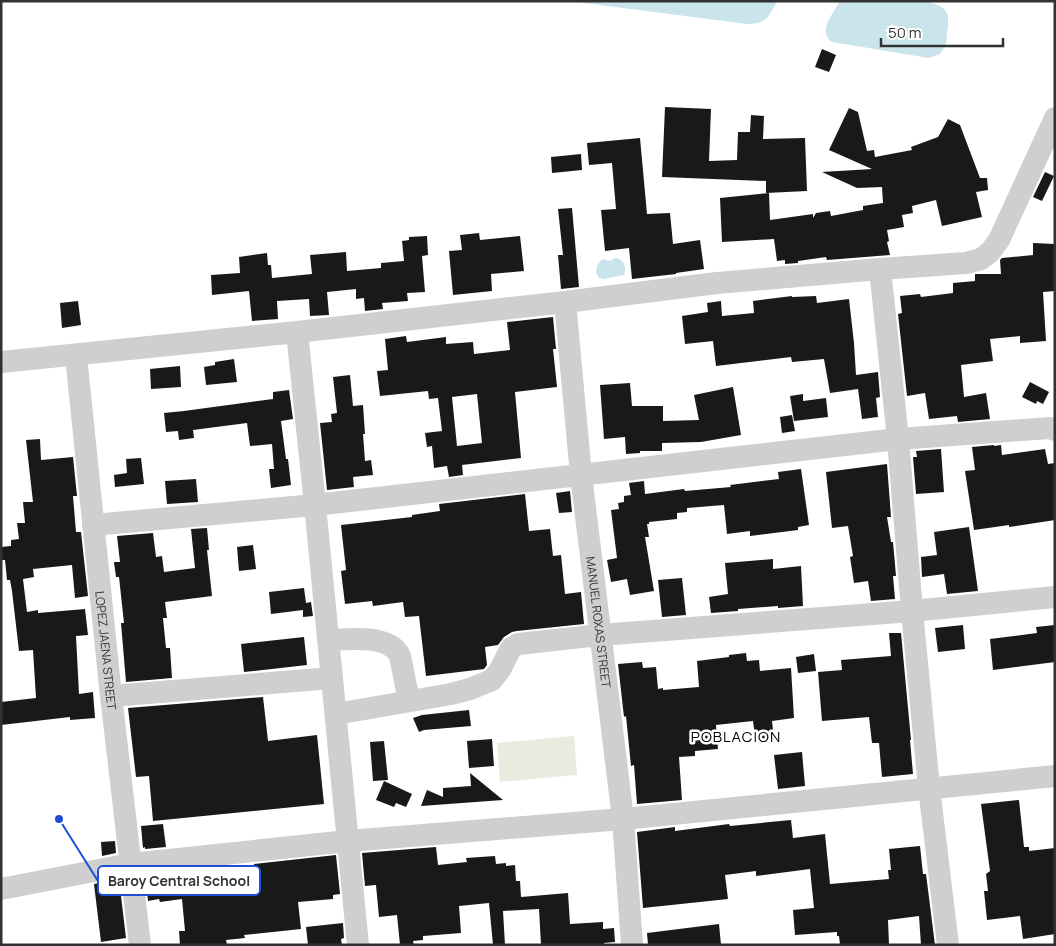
<svg xmlns="http://www.w3.org/2000/svg" width="1056" height="946" font-family="Manrope,sans-serif">
<style>
.green{fill:#e7ecde}
.water{fill:#cae4ec}
.building{fill:#191919;fill-rule:evenodd}
.lines{fill:none;stroke-linecap:round;stroke-linejoin:round}
.minor{stroke:#cfcfcf;stroke-width:22}
.labels{text-anchor:middle;dominant-baseline:central;stroke-width:5;stroke-linejoin:round;paint-order:stroke}
.street-label{font-size:12px;fill:#323232;stroke:#fff}
.quarter-label{font-size:15px;letter-spacing:1px;fill:#000;stroke:#fff}
.leader{fill:none;stroke:#1d4ed8;stroke-width:2}
.callout-dot{fill:#1d4ed8;stroke:#fff;stroke-width:2}
.callout{fill:#fff;stroke:#1d4ed8;stroke-width:2}
.callout-label{font-size:14px;text-anchor:middle;font-weight:bold;fill:#323232}
</style>
<rect width="100%" height="100%" fill="#fff"/>
<path class="green" d="M574,736L577,775L500,782L497,743Z"/>
<path class="water" d="M569,1H777C769,17 766,24 747,24Z
M840,1H926L940,6L945,10L948,16V24L946,45L940,54L929,58L832,42C817,31 833,14 840,1Z
M615,258C624,259 627,267 624,275L604,279L599,278C594,271 596,264 603,259L610,261Z"/>
<path class="building" d="M822,49L836,55L829,72L815,67Z
M665,107L711,109L709,161L737,160L738,132H750L751,115L764,116L763,139L805,138L807,191L766,193V181L662,177Z
M849,108L858,112L867,151L874,150L875,157L912,150L911,147L938,137L948,119L960,125L980,178H987L988,190L976,192L982,217L942,226L936,200L912,206L913,213L902,215L904,227L887,230L889,241L887,242L890,255L827,260L826,257L798,261V263L785,264V260L777,261L774,239L722,242L720,198L769,193L770,220L813,214V218L816,213L830,211L831,216L863,210V206L883,203L882,187L857,188L822,172L872,169L829,150Z
M640,138L647,214L670,213L673,244L700,240L704,269L676,273V274L632,279L629,248L605,251L601,210L616,209L612,163L589,165L587,143Z
M581,154L582,170L552,173L551,157Z
M1045,172L1054,176L1042,201L1033,197Z
M572,208L579,287L561,289L558,255H563L558,209Z
M479,233L480,240L520,236L524,271L491,274L492,291L453,295L449,251L462,250L460,235Z
M427,236L428,255L422,256L425,292L407,293L408,301L382,303L383,309L365,311L364,298L356,299V289L327,292L329,315L310,316L309,299L277,301L278,319L252,321L249,291L212,295L211,275L240,273L239,257L267,253L268,265H271L272,278L312,274L310,255L346,252L347,271L381,268V263L404,261L402,241L409,240V237Z
M1033,243L1055,244V291L1043,292L1046,341L1020,343V336L990,339L993,361L961,365L964,397L986,393L990,419L958,422L957,416L929,419L925,393L907,396L898,314L902,313L900,296L920,294L921,297L953,293V283L975,281V274H1001L1000,260L1002,258L1033,255Z
M792,296V297L816,296L817,303L849,299L854,343L856,375L878,372L880,397L876,398L878,417L862,419L858,389L830,393L824,359L792,362L791,357L716,366L713,341L685,344L682,316L708,312L707,303L721,301L722,316L754,313L753,301Z
M78,301L81,325L62,328L60,303Z
M553,317L556,349H553L557,387L515,392L521,458L462,465L463,475L449,477L447,466L434,468L432,446L427,447L425,433L442,431L438,398L429,399L428,391L380,396L377,371L388,370L385,339L406,336L407,342L446,337V344L473,342L474,354L510,350L507,322ZM477,394L482,443L457,446L452,397Z
M234,359L237,382L206,385L204,367L215,365V362Z
M180,366L181,387L151,389L150,369Z
M350,375L353,406L363,405L365,434H363L365,461L371,460L373,475L353,477L354,487L327,490L320,423L332,422L331,414L337,413L333,377Z
M1030,382L1049,392L1043,404L1037,401L1036,404L1022,397Z
M630,383L632,406H663V421L699,420L694,395L733,387L741,435L701,442L662,443V451H640V453L626,454L625,437L604,439L600,385Z
M289,390L293,419L281,421L286,459H288L291,485L271,488L269,469H274L272,444L250,446L247,423L193,430L194,438L179,440L178,431L166,432L164,413L184,411L273,399V392Z
M803,394V401L826,398L828,417L794,421L790,396Z
M792,415L795,431L782,433L780,417Z
M40,439L41,460L73,457L77,496H73L76,532H81L88,596L75,598L72,565L33,569L34,577L23,579L27,612L38,610V613L85,609L88,635L76,636L79,694L93,692L95,718L70,720V717L1,725V702L36,698L33,650L19,651L12,591L10,580H7L5,560H2L1,547L11,546V540L19,539L17,523H25L23,502H33L26,440Z
M994,445V446L1001,445L1002,455L1045,449L1048,464L1055,463V520L1009,527V525L974,530L965,471L975,470L972,447Z
M941,449L944,492L916,494L913,457H917L916,451Z
M141,458L144,484L115,487L114,475L127,473L126,459Z
M887,464L891,517H887L891,542H893L896,576H893L895,599L871,601L868,581L854,583L850,557L853,556L848,526L832,528L826,472Z
M801,469L809,525L798,527V530L750,536V531L727,534L724,505L687,508V512L677,513V519L649,522V524H647L649,537H645L654,591L630,595L627,579L611,582L607,560L617,558L611,510L619,509L618,503L624,502V496L631,495L629,483L644,481L645,494L684,489L685,491L731,487L730,485L779,479L778,472Z
M196,479L198,502L167,504L165,481Z
M570,491L572,512L559,513L556,493Z
M525,494L529,531L550,529L553,556L561,555L565,594L581,592L584,624L517,631L512,632L504,637L498,645L485,647L487,665L484,669L426,676L419,616L405,617L403,602L373,606L372,601L345,604L341,571L346,570L341,525L412,517V515L440,511L439,504Z
M969,527L978,591L947,594L944,574L922,577L921,557L937,555L934,532Z
M207,528L209,550H207L212,596L165,602L167,618H163L166,648H170L172,678L126,682L121,623H124L119,577H116L114,562H120L117,536L153,533L156,557L162,556L164,572L195,568L191,529Z
M253,545L256,569L239,571L237,547Z
M773,559V569L801,566L803,606L778,608V606L738,609V611L711,613L709,597L728,594L725,563Z
M682,578L686,615L662,617L658,580Z
M304,588L306,603L311,602L313,616L303,617V610L271,614L269,592Z
M963,625L965,649L938,652L935,628Z
M1055,625V662L993,670L990,639L1037,633L1036,627Z
M889,633H901L911,740H910L913,774L882,777L879,743H872L869,717L822,721L818,672L842,670L841,660L891,656Z
M304,637L307,665L244,672L241,644Z
M746,653L747,661L759,660L760,671L791,668L794,718L772,721L774,740L756,743L753,721L716,725L718,749L695,751V756L679,757L682,800L637,804L634,765L631,766L626,716L624,717L618,664L642,662L643,668L656,667L658,689L663,688V690L699,687L697,661L729,657V655Z
M814,654L816,671L798,673L796,657Z
M263,697L268,741L317,735L324,804L153,821L149,776L136,777L128,708Z
M469,710L471,726L424,730L419,732L413,718L422,715Z
M492,739L494,766L469,768L467,741Z
M384,741L388,780L373,781L370,742Z
M802,752L805,786L778,789L774,755Z
M470,773L503,800L421,806L427,790L443,797V788L471,786Z
M384,781L412,794L406,807L396,803L394,807L376,800Z
M1019,800L1024,847H1029V851L1055,848V934L1023,939L1020,916L987,920L984,891H988L986,874L990,871L981,804Z
M791,820L793,838L825,834L830,884L889,879L888,870H891L889,849L920,846L923,874H926L935,945H921L919,916L888,920L889,945H840L839,936H837V932L795,935L793,910L814,908L810,869L756,876V871L725,875L728,899L643,908L637,832L675,827V831L729,824L730,826Z
M163,824L166,847L145,849V847L143,848L141,826Z
M115,841L116,853L102,856L101,842Z
M436,847L438,865L467,862L466,858L495,856L496,864L506,863V866L515,865L516,881H520L521,897L568,893L570,924L603,922V929L614,928L615,942L604,943V945H541L539,909L503,911L505,945H493L489,903L459,906L461,933L423,936V940L413,941L414,945H400L397,915L379,917L376,885L365,886L362,853Z
M336,855L340,894L333,895V899L298,902L301,929L244,935L245,938L226,940L227,945H180L179,931H185L182,899L160,902L159,899L148,901L146,881H148V875L221,868L222,876L254,872V864Z
M119,879L126,938L101,942L94,884Z
M343,923L344,938L341,939L342,945H308L306,927Z
M719,924L721,945H648L647,933Z"/>
<g class="lines">
<g class="minor">
<path d="M880,269L898,439L912,611L929,788L948,945"/>
<path id="s1" d="M565,302L581,475L623,819L632,945"/>
<path d="M297,332L315,505L358,945"/>
<path id="s2" d="M76,356L111,696L140,945"/>
<path d="M1,362L297,332L565,302L717,283L880,269L966,263L981,259L990,252L999,240L1055,118"/>
<path d="M93,525L315,505L898,439L1050,428L1055,430"/>
<path d="M329,640C349,639 390,634 400,656L409,701"/>
<path d="M111,696L332,678"/>
<path d="M336,714L451,694L470,689L492,680L500,670L511,648L518,644L600,635L912,611L1055,597"/>
<path d="M1,889L130,864L348,841L623,819L1055,776"/>
</g>
</g>
<g class="labels">
<g class="street-label">
<text stroke="none"><textPath href="#s1" startOffset="322">MANUEL ROXAS STREET</textPath></text>
<text stroke="none"><textPath href="#s2" startOffset="296">LOPEZ JAENA STREET</textPath></text>
</g>
<g class="quarter-label">
<text x="736" y="736">POBLACION</text>
</g>
</g>
<path class="leader" d="M59 819L98 881"/>
<circle class="callout-dot" cx="59" cy="819" r="5"/>
<rect class="callout" x="98" y="866" width="162" height="29" rx="5"/>
<g class="callout-label">
<text x="179" y="886">Baroy Central School</text>
</g>
<rect width="1056" height="946" fill="none" stroke="#323232" stroke-width="5"/>
<path d="M881 38v8h122v-8" fill="none" stroke="#323232" stroke-width="2.5"/>
<text x="888" y="38" font-size="15" fill="#323232" stroke="#ffffff" stroke-width="4" paint-order="stroke">50 m</text>
</svg>
